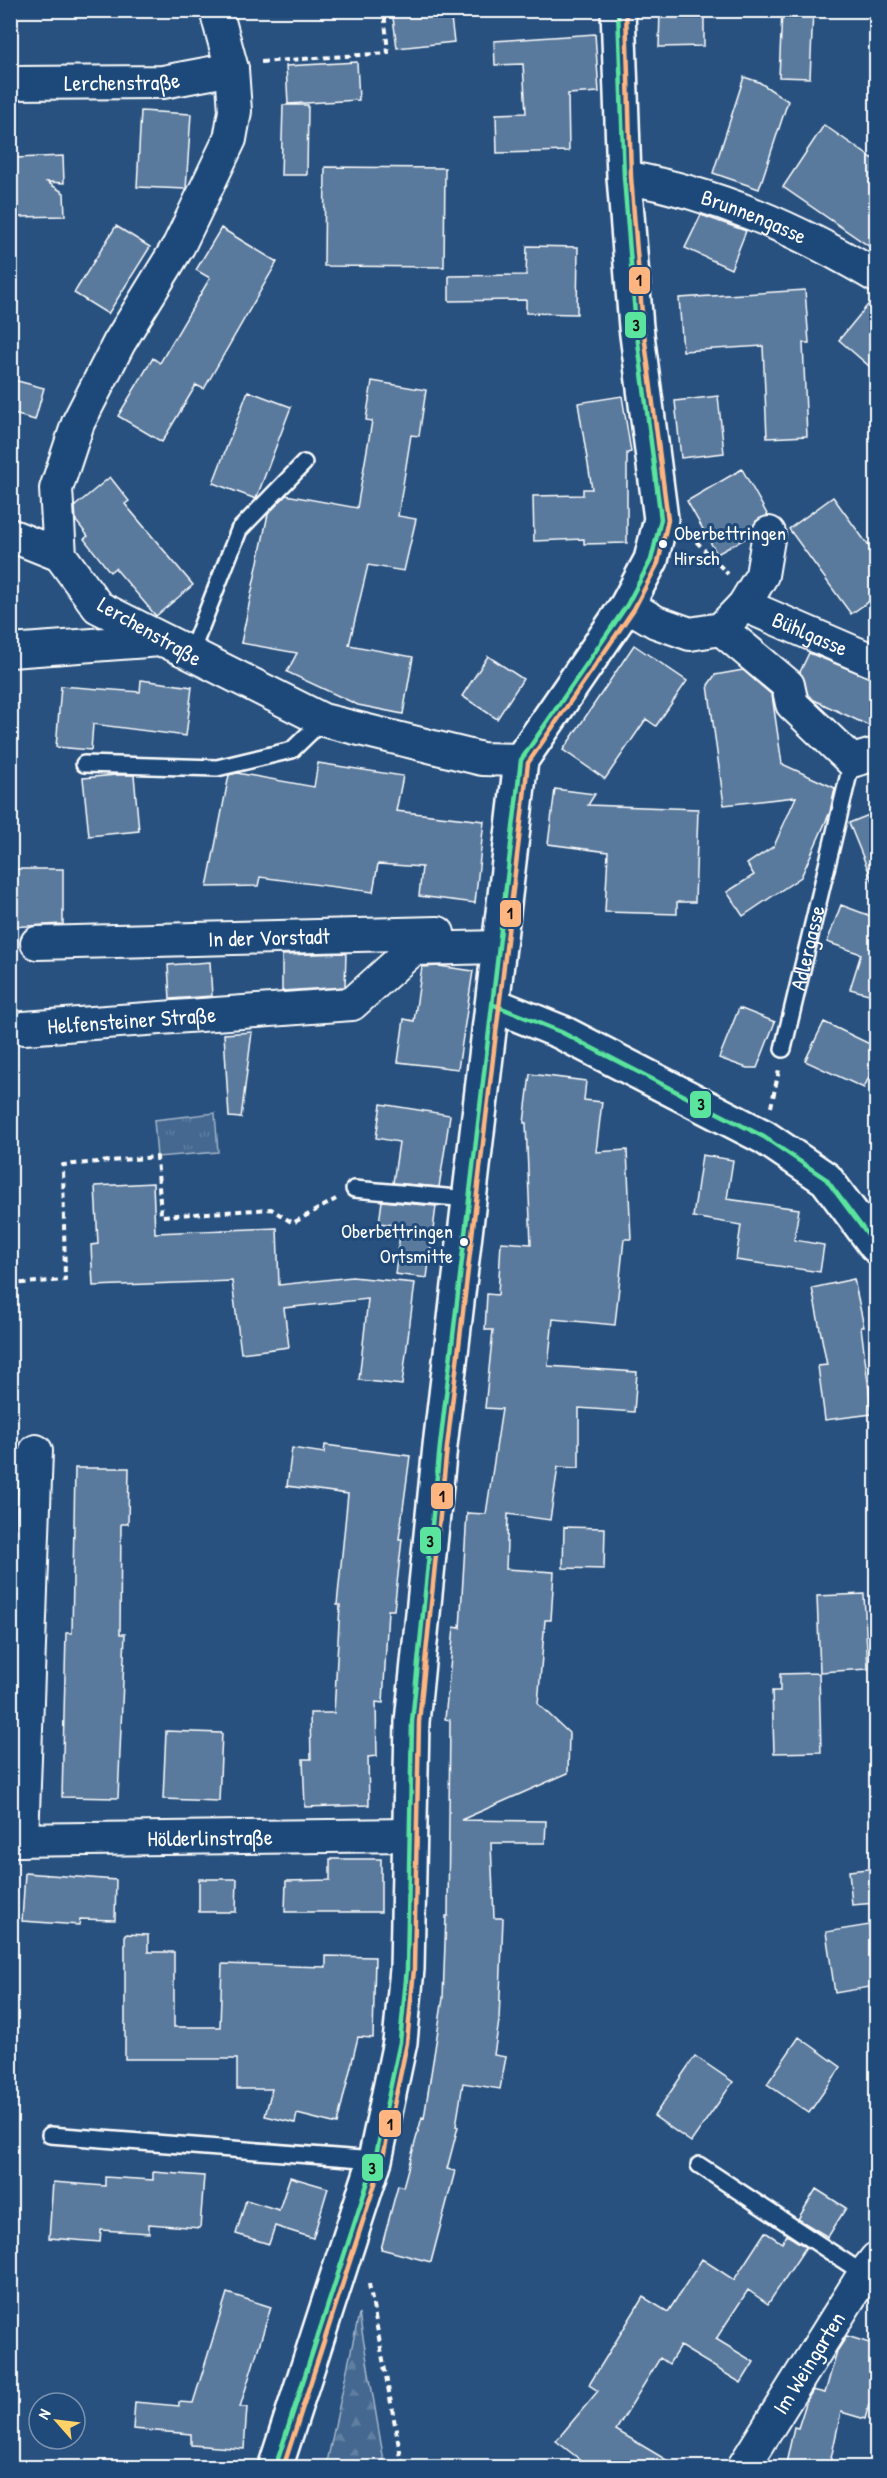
<svg xmlns="http://www.w3.org/2000/svg" width="887" height="2478" font-family="'Patrick Hand',sans-serif">
<style>
.forest{fill:url(#forest-firs);stroke:#a2b4c8;stroke-width:1.5}
.park{fill:url(#park-tufts);stroke:#a2b4c8;stroke-width:1.5}
.building{fill:#5a7a9d;stroke:#fff;stroke-width:1.5}
.lines{fill:none;stroke-linecap:round;stroke-linejoin:round}
.lane-casing{stroke:#fff;stroke-width:20}
.street-casing{stroke:#fff;stroke-width:36}
.secondary-casing{stroke:#fff;stroke-width:38}
.path{stroke:#fff;stroke-width:4;stroke-dasharray:6 4.5;stroke-linecap:butt}
.lane{stroke:#1f4a7a;stroke-width:15}
.street{stroke:#1f4a7a;stroke-width:32}
.secondary{stroke:#1f4a7a;stroke-width:33}
.bus-1-casing{stroke:#1f4a7a;stroke-width:9}
.bus-2-casing{stroke:#1f4a7a;stroke-width:9}
.bus-1{stroke:#5ae49d;stroke-width:4.5}
.bus-2{stroke:#ffb580;stroke-width:4.5}
.bus-dot{fill:#fff;stroke:#1f4a7a;stroke-width:2}
.labels{text-anchor:middle;dominant-baseline:central;stroke-width:6;stroke-linejoin:round;paint-order:stroke}
.bus-label{font-size:20px;fill:#fff;stroke:#1f4a7a;text-anchor:start}
.street-label{font-size:22px;fill:#fff;stroke:#1f4a7a}
.line-badge{stroke:#1f4a7a;stroke-width:2}
.pale-badge-label{font-size:16px;text-anchor:middle;font-weight:bold;fill:#111}
</style>
<defs>
<pattern id="forest-firs" width="22" height="20" patternUnits="userSpaceOnUse" patternTransform="scale(1.5)"><rect width="22" height="20" fill="#446890"/><path d="M5 1l3.5 6h-7zM16 11l3.5 6h-7z" fill="#607fa1"/></pattern>
<pattern id="park-tufts" width="24" height="20" patternUnits="userSpaceOnUse" patternTransform="scale(1.5)"><rect width="24" height="20" fill="#446890"/><path d="M3 7l-1-3M5 7V3M7 7l1-3M15 17l-1-3M17 17v-4M19 17l1-3" fill="none" stroke="#607fa1"/></pattern>
</defs>
<rect width="100%" height="100%" fill="#28517f"/>
<filter id="ink" filterUnits="userSpaceOnUse"><feTurbulence type="fractalNoise" baseFrequency=".0167" numOctaves="2"/><feDisplacementMap in="SourceGraphic" scale="12" xChannelSelector="R" yChannelSelector="G"/><feConvolveMatrix kernelMatrix="1 2 1 2 8 2 1 2 1" color-interpolation-filters="sRGB"/></filter>
<g filter="url(#ink)">
<path class="forest" d="M359,2314L385,2467H326Z"/>
<path class="park" d="M215,1113L218,1152L157,1157L154,1120Z"/>
<path class="building" d="M392,10H450L454,42L397,48Z
M660,10H704V46L659,47Z
M782,10H813L810,78L779,77Z
M595,34L599,92L568,94L569,151L497,153L496,114L526,113L523,64L495,65L494,41Z
M357,62L359,100L288,104L286,66Z
M744,77L759,82L788,101L759,189L713,173Z
M283,105H308L307,175H281Z
M141,111L191,114L186,189L137,187Z
M824,125L876,161V251L783,187Z
M63,156L64,183L47,182L64,193L65,216L18,217L16,158Z
M325,167L445,168L444,267L324,266Z
M701,215L746,231L731,269L685,248Z
M116,226L150,247L108,314L74,293Z
M221,228L277,262L204,389L196,385L162,442L118,416L153,358L160,363L210,278L196,270Z
M527,246L578,247L577,314L526,313V300L449,301V276L526,275Z
M805,290L809,343H803L807,436L767,438L763,346L683,351L679,298Z
M876,295V372L839,340Z
M10,379L44,388L35,420L10,413Z
M372,381L426,390L419,436L411,435L398,516L416,519L404,571L368,565L349,645L413,657L403,714L358,705L287,672L297,653L241,643L268,514L286,495L357,508L372,421L366,420Z
M248,391L291,407L256,499L213,483Z
M622,396L631,452L627,453V543L584,544V539L534,541L533,496L583,495V489H592L578,403Z
M718,396L724,453L681,458L675,401Z
M742,469L768,516L756,521L750,536L717,554L687,501Z
M110,477L129,501L125,504L193,585L156,616L115,568L110,572L84,539L88,536L76,521L75,506Z
M833,497L876,556V596L851,614L789,529Z
M634,645L687,681L656,726L646,719L605,779L563,750Z
M809,653L876,680V729L814,700L808,695L800,672Z
M488,656L523,679L497,719L462,696Z
M743,670L772,695L782,764L835,788L830,812L801,877L743,916L727,892L754,875L747,864L774,846L796,797L724,805L708,685L715,675Z
M141,680L192,687L186,736L93,724L91,750L56,747L61,686L140,692Z
M318,763L403,776L396,811L484,821L475,903L419,896L422,867L378,864L373,892L260,877L258,886L207,887L229,775L237,773L314,787Z
M116,775H134L139,831L89,836L83,778Z
M555,789L595,794L588,805L698,809L695,902H677V914L605,912L608,852L548,844Z
M876,812V889L849,823Z
M10,869H63V924L10,927Z
M841,905L876,918V996L850,989L861,954L827,942Z
M346,953L345,987L282,991V955Z
M210,962L212,996L170,999L168,965Z
M439,966L473,971L458,1069L398,1062L404,1019L414,1021L422,967Z
M739,1008L775,1022L757,1068H747L719,1058Z
M824,1022L876,1047V1061L864,1088L805,1061Z
M252,1032L241,1118L229,1117L224,1034Z
M530,1074L586,1081L584,1100L602,1102L596,1152L627,1150L631,1239H624L615,1325L553,1319L548,1366L637,1372L634,1412L579,1408V1468L558,1467L550,1520L508,1514L506,1569L554,1572L551,1620H545L538,1704L569,1733L568,1773L461,1820L546,1821L545,1843H491L494,1918H503L499,2021L494,2055L506,2057L500,2089L463,2083L456,2126L458,2127L447,2169L455,2171L431,2262L381,2249L398,2185L403,2187L422,2117L424,2118L443,1998L446,1916H448L450,1720L445,1719L454,1627L460,1628L467,1513L486,1514L502,1409L485,1408L493,1330H485L487,1294L498,1295L501,1242L531,1244L526,1123H524Z
M381,1104L450,1115L439,1187L393,1183L399,1142L376,1138Z
M702,1155L733,1160L727,1199L799,1209L794,1240L824,1245L820,1272L736,1260L741,1225L693,1217Z
M153,1183L155,1233L277,1228L279,1285L352,1277L415,1283L402,1385L359,1380L368,1299L284,1308L289,1347L241,1353L232,1281L93,1286L91,1245L98,1244L95,1186Z
M382,1201L436,1206L427,1278L395,1274L401,1226L379,1223Z
M854,1279L864,1327H861L872,1414L825,1420L818,1366L827,1365L812,1288Z
M325,1445L410,1456L399,1539H402L394,1610H388L383,1703L376,1702L377,1756L368,1757L369,1805L305,1807L303,1759H311L310,1713H334L340,1605H337L348,1494L287,1486L292,1448L324,1453Z
M75,1468H129L128,1524H121L120,1634H125L118,1798L62,1797L66,1633H72Z
M564,1527L605,1528L604,1569L563,1568Z
M864,1594L868,1669L820,1672L817,1596Z
M819,1673L821,1752L774,1753L772,1691H780V1674Z
M166,1731L222,1733L219,1801L163,1799Z
M330,1859H381V1912H285L286,1881L330,1880Z
M876,1868V1903L852,1905L849,1871Z
M25,1873L116,1880L115,1920L80,1919L79,1925L22,1921Z
M199,1879H237L236,1912H199Z
M869,1925L876,1986L835,1993L826,1932Z
M125,1934L148,1935V1952H174V2027H220L222,1964L326,1967V1956L375,1957L373,2038L358,2037L337,2124L297,2114L295,2123L265,2116L272,2089H237V2059H125Z
M799,2037L841,2067L809,2113L767,2084Z
M695,2056L733,2082L691,2142L654,2116Z
M153,2172L204,2176L200,2228L149,2224V2233L101,2230L100,2242L49,2238L53,2182L105,2186V2177L153,2180Z
M290,2177L328,2188L313,2238L275,2226L269,2244L236,2234L246,2200L279,2210Z
M816,2189L846,2208L828,2237L798,2219Z
M765,2232L782,2243L787,2235L806,2247L768,2304L748,2290L716,2339L754,2362L741,2383L680,2346L669,2364L660,2358L616,2430L680,2468H591L556,2441L598,2391L589,2385L643,2297L668,2312L702,2259L734,2280Z
M227,2293L271,2307L240,2407H247L244,2449L191,2445V2434L133,2429L135,2402L179,2406V2402L193,2403Z
M847,2336L876,2345V2407L869,2405L865,2419L841,2412L829,2468H785L794,2427L798,2428L807,2400L813,2390L825,2393L837,2351Z"/>
<g class="lines">
<defs>
<g id="lane">
<path d="M190,655L239,530L304,463"/>
<path d="M84,764L217,768L292,750L323,720"/>
<path id="s1" d="M783,1049L852,761"/>
<path d="M354,1189L469,1199"/>
<path d="M50,2135L375,2160"/>
<path d="M699,2165L864,2274"/>
</g>
<g id="street">
<path d="M216,10L232,69L235,111L230,139L179,245L119,343L78,423L56,489L60,555L98,607L323,720L482,759L521,760"/>
<path id="s2" d="M10,83L163,82L232,69"/>
<path id="s3" d="M624,177C718,194 795,228 876,276"/>
<path d="M10,535L60,555"/>
<path d="M627,605L656,622L690,634L721,629L744,605L762,575L769,533"/>
<path id="s4" d="M744,605L876,662"/>
<path d="M721,629L788,685L792,704L852,761L876,754"/>
<path d="M10,651L161,640"/>
<path id="s5" d="M37,943L438,933"/>
<path id="s6" d="M24,1028L352,1004L413,949L499,947"/>
<path id="s7" d="M10,1840L410,1835"/>
<path d="M22,1840L36,1451"/>
<path id="s8" d="M743,2468L864,2274L876,2259"/>
</g>
<path id="secondary" d="M494,1005L561,1032L764,1137L826,1179L876,1246
M275,2468L375,2160L400,2042L407,1969L412,1722L440,1446L521,760L627,605L651,560L661,519L636,327L624,177L618,10"/>
</defs>
<use href="#lane" class="lane-casing"/>
<use href="#street" class="street-casing"/>
<use href="#secondary" class="secondary-casing"/>
<path class="path" d="M261,62L388,53L384,10
M689,534L728,574
M771,1107L779,1070
M10,1284L65,1280L63,1165L157,1157L161,1216L271,1209L293,1223L336,1199
M369,2284L403,2468"/>
<use href="#lane" class="lane"/>
<use href="#street" class="street"/>
<use href="#secondary" class="secondary"/>
<defs>
<path id="bus-1" d="M494,1005L561,1032L764,1137L826,1179L876,1246
M275,2468L375,2160L400,2042L407,1969L412,1722L440,1446L521,760L627,605L651,560L661,519L636,327L624,177L618,10"/>
<path id="bus-2" d="M283,2468L382,2162L407,2043L414,1969L419,1722L447,1447L528,763L634,609L658,563L668,520L643,326L631,177L626,10"/>
</defs>
<use href="#bus-1" class="bus-1-casing"/>
<use href="#bus-2" class="bus-2-casing"/>
<use href="#bus-1" class="bus-1"/>
<use href="#bus-2" class="bus-2"/>
</g>
</g>
<g class="bus-dot">
<circle cx="663" cy="544" r="5"/>
<circle cx="464" cy="1242" r="5"/>
</g>
<g class="labels">
<g class="bus-label">
<text x="674" y="532">Oberbettringen<tspan x="674" dy="25">Hirsch</tspan></text>
<text x="453" y="1230" text-anchor="end">Oberbettringen<tspan x="453" dy="25">Ortsmitte</tspan></text>
</g>
<g class="street-label">
<text stroke="none"><textPath href="#s2" startOffset="112">Lerchenstraße</textPath></text>
<text stroke="none"><textPath href="#s3" startOffset="136">Brunnengasse</textPath></text>
<text transform="translate(150 631) rotate(30)">Lerchenstraße</text>
<text stroke="none"><textPath href="#s4" startOffset="72">Bühlgasse</textPath></text>
<text stroke="none"><textPath href="#s5" startOffset="232">In der Vorstadt</textPath></text>
<text stroke="none"><textPath href="#s1" startOffset="104">Adlergasse</textPath></text>
<text stroke="none"><textPath href="#s6" startOffset="108">Helfensteiner Straße</textPath></text>
<text stroke="none"><textPath href="#s7" startOffset="200">Hölderlinstraße</textPath></text>
<text stroke="none"><textPath href="#s8" startOffset="124">Im Weingarten</textPath></text>
</g>
</g>
<g class="line-badge">
<rect x="628" y="266" width="23" height="29" rx="6" fill="#ffb580"/>
<rect x="624" y="311" width="23" height="28" rx="6" fill="#5ae49d"/>
<rect x="499" y="899" width="23" height="29" rx="6" fill="#ffb580"/>
<rect x="689" y="1090" width="23" height="29" rx="6" fill="#5ae49d"/>
<rect x="430" y="1482" width="24" height="28" rx="6" fill="#ffb580"/>
<rect x="419" y="1526" width="23" height="29" rx="6" fill="#5ae49d"/>
<rect x="378" y="2109" width="24" height="29" rx="6" fill="#ffb580"/>
<rect x="361" y="2153" width="23" height="29" rx="6" fill="#5ae49d"/>
</g>
<g class="pale-badge-label">
<text x="639" y="286">1</text>
<text x="636" y="331">3</text>
<text x="510" y="919">1</text>
<text x="701" y="1110">3</text>
<text x="442" y="1502">1</text>
<text x="430" y="1547">3</text>
<text x="390" y="2130">1</text>
<text x="372" y="2174">3</text>
</g>
<rect width="887" height="2478" fill="none" stroke="#1f4a7a" stroke-width="36"/>
<rect x="18" y="18" width="851" height="2442" fill="none" stroke="#fff" stroke-width="2" filter="url(#ink)"/>
<g transform="translate(57 2421) rotate(298)"><circle r="28" fill="#1f4a7a" stroke="#7992af" stroke-width="1.5"/>
<path d="M0-4.5L10 22L0 15L-10 22Z" fill="#ffd166"/>
<text y="-9" font-size="16" font-weight="bold" text-anchor="middle" fill="#ffffff">N</text>
</g>
</svg>
